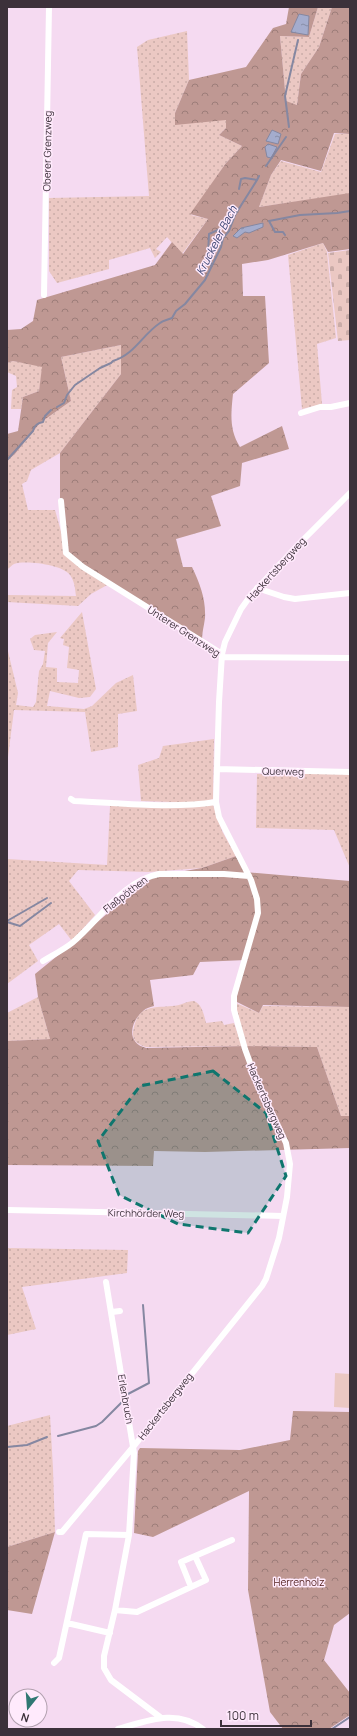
<svg xmlns="http://www.w3.org/2000/svg" width="357" height="1736" font-family="Manrope,sans-serif">
<style>
.grass{fill:url(#grass-dots)}
.forest{fill:url(#forest-crowns)}
.cemetery{fill:url(#cemetery-stones)}
.garden{fill:#ebc8c3}
.water{fill:url(#water-ripples);stroke:#8587a1}
.lines{fill:none;stroke-linecap:round;stroke-linejoin:round}
.stream{stroke:#8587a1;stroke-width:2}
.street{stroke:#fff;stroke-width:6}
.marked{fill:#0f766e;fill-opacity:0.2;stroke:#0f766e;stroke-width:3;stroke-dasharray:8 5;stroke-linejoin:round}
.labels{text-anchor:middle;dominant-baseline:central;stroke-width:3;stroke-linejoin:round;paint-order:stroke}
.street-label{font-size:10px;fill:#3c313a;stroke:#ffeafc}
.park-label{font-size:10px;fill:#4f1c19;stroke:#ffeafc}
.water-label{font-size:11px;font-style:italic;fill:#3a4471;stroke:#ffeafc}
</style>
<defs>
<pattern id="grass-dots" width="8" height="8" patternUnits="userSpaceOnUse"><rect width="8" height="8" fill="#ebc8c3"/><path d="M2 2h.1M6 6h.1" fill="none" stroke="#caaca8" stroke-width="1.8" stroke-linecap="round"/></pattern>
<pattern id="forest-crowns" width="20" height="18" patternUnits="userSpaceOnUse"><rect width="20" height="18" fill="#bf9893"/><path d="M2 6a3 3 0 1 1 6 0M12 15a3 3 0 1 1 6 0" fill="none" stroke="#9c7d79"/></pattern>
<pattern id="cemetery-stones" width="16" height="16" patternUnits="userSpaceOnUse"><rect width="16" height="16" fill="#ebc8c3"/><path d="M2 7V4a2 2 0 0 1 4 0v3zM10 15v-3a2 2 0 0 1 4 0v3z" fill="#caaca8"/></pattern>
<pattern id="water-ripples" width="26" height="14" patternUnits="userSpaceOnUse"><rect width="26" height="14" fill="#a4accd"/><path d="M2 4q2-2 4 0t4 0M15 11q2-2 4 0t4 0" fill="none" stroke="#878da7"/></pattern>
</defs>
<rect width="100%" height="100%" fill="#f5daf1"/>
<path class="grass" d="M318,7H332L319,47L301,74L297,105L286,102L280,36L309,37Z
M187,31L189,80L175,113L227,120L226,128L219,135L242,146L226,163L191,215L208,219L182,254L167,237L156,249L161,252L155,258L150,248L109,260V269L57,283L49,271V198L149,196L137,47L148,40Z
M335,134H350V194L259,207L271,175L281,161L321,172Z
M323,243L327,252L336,338L317,344L322,404L302,409L288,255Z
M121,345V374L60,453L31,470L27,481L22,484L28,510H55L62,535L109,584L91,594L78,606L7,602V595L76,596C75,589 75,582 70,575C63,565 26,560 14,564C12,565 9,568 7,570V461L15,454L40,423L71,401L61,357Z
M13,361L43,366L39,391L23,397L21,409H11L12,390L17,387L16,376L7,372V363Z
M82,612L96,689L90,697L79,698L50,691L47,706L84,709L92,706L116,683L133,675L137,711L118,714V747L91,752L85,712L14,710L7,765V647L18,693L16,705L33,707L36,702L39,671L43,664L45,651L34,650L30,639L35,635L57,632L48,643L46,667L57,668V682L78,683L79,670L67,668L69,647L63,645L64,639L60,638Z
M214,739L213,799L202,803L141,801L138,765L159,758L163,746Z
M257,774H350V868L334,830L256,828Z
M213,805L222,831L236,856L202,868L149,872L78,870L69,881L95,915L72,941L59,924L29,945L38,961L7,984V859L107,865L110,806Z
M38,997L50,1039L7,1041V1013Z
M194,1001C202,1004 204,1015 206,1023L222,1021L224,1025L234,1023L242,1046L146,1047C139,1045 132,1041 133,1032C137,1005 151,1008 172,1006C180,1006 187,1001 194,1001Z
M236,1003L259,1013L263,1006L350,1007V1116H341L317,1047L246,1046L237,1011Z
M7,1246L8,1248L128,1250L127,1273L22,1287L36,1329L7,1335Z
M50,1415L53,1469L55,1532L7,1547V1426Z"/>
<path class="forest" d="M289,7H318L309,37L280,36L286,101L297,105L301,74L319,47L332,7H350V134L334,133L321,171L281,160L271,175L259,207L350,193V249L328,252L323,243L268,260L242,264L243,296H265L269,363L233,394C231,413 229,430 240,447L282,426L289,449L242,463L240,486L211,496L221,526L176,539L183,567H192C200,584 206,599 205,618C204,626 202,632 202,640L66,553L60,499V453L121,374V345L61,357L71,401L40,423L15,454L7,461V434L18,431L23,397L39,391L42,367L13,361L7,363V330L21,329L33,321L37,300L155,265L172,242L183,254L208,219L190,214L226,163L242,146L219,135L226,128V120L175,125V113L189,80L246,67L273,28L286,24Z
M236,856L245,872L350,881V1007L263,1005L259,1013L237,1002V995L246,960L200,962L193,975L150,980L154,1006C151,1007 146,1008 143,1011C130,1022 126,1043 146,1048L246,1046L317,1047L341,1116H350V1148L205,1152L154,1151L153,1166L7,1165V1041L50,1039L38,997L35,974L67,948L150,877L202,868Z
M293,1411L350,1412V1613L334,1625L324,1660L350,1693V1715L329,1729H283L270,1712L248,1590L249,1491L153,1537L134,1533L138,1451L140,1448L240,1450L290,1440Z
M55,1532L32,1614L7,1610V1547Z"/>
<path class="cemetery" d="M350,250V340L338,341L328,253Z"/>
<path class="garden" d="M335,1373L350,1374V1408L334,1407Z"/>
<path class="water" d="M299,14L309,16L308,35L291,32Z
M272,130L281,134L278,144L266,141Z
M268,144L277,147L271,158L267,157L265,147Z
M263,223V227L249,233L245,232L237,238L233,236L241,228Z"/>
<g class="lines">
<path class="stream" d="M289,127L285,96L298,40
M266,166L286,137
M239,189L241,179L245,178L257,180L259,176
M285,235L283,232H275L269,221L300,215L337,213L350,211
M211,266V259L208,254L209,234L220,229
M57,407L64,403L67,395L75,385L100,368L111,363L113,361C135,354 142,335 160,323C163,320 168,320 172,318L176,311L185,304L205,280L221,247L223,238L229,231L235,215L257,180
M7,460L33,431C34,425 38,423 43,422L45,416L51,410
M7,921L47,898
M7,922L20,926L51,903
M128,1394L149,1383L143,1305
M58,1436L96,1426L102,1422L123,1401
M7,1447L27,1445L47,1437
M332,1729L350,1717"/>
<path class="street" d="M44,295L49,7
M301,413L320,407H331L350,403
M61,501L66,553L83,567L219,652L224,657L350,658
M257,588L284,597L295,599L350,593
M217,769L350,772
M71,799L74,801C121,803 170,809 216,802
M43,961C53,955 63,950 72,943C99,921 122,881 159,874H224L249,876
M8,1210L283,1216
M106,1282L134,1453L129,1535L115,1610L104,1656V1668L111,1680L160,1717
M112,1312L120,1311
M59,1532H62L134,1446L262,1286L266,1279L279,1238L287,1197L290,1164L286,1143L257,1082L245,1049L234,1010V996L258,913L257,899L251,880L219,817L216,802L219,702L222,654L225,642L241,609L251,595L296,547L350,493
M191,1587L181,1562L195,1556
M115,1610L137,1612L206,1580L195,1556L232,1540
M67,1623L110,1633
M54,1663L59,1658L86,1534L129,1535
M118,1729C147,1721 176,1708 203,1729"/>
</g>
<path class="marked" d="M213,1071L266,1113L286,1176L248,1233L178,1224L119,1195L98,1141L140,1086Z"/>
<g class="labels">
<g class="street-label">
<text transform="translate(47 151) rotate(-89)">Oberer Grenzweg</text>
<text transform="translate(276 569) rotate(-48)">Hackertsbergweg</text>
<text transform="translate(184 631) rotate(33)">Unterer Grenzweg</text>
<text transform="translate(283 771) rotate(1)">Querweg</text>
<text transform="translate(125 894) rotate(-38)">Flaßpöthen</text>
<text transform="translate(267 1101) rotate(66)">Hackertsbergweg</text>
<text transform="translate(146 1213) rotate(1)">Kirchhörder Weg</text>
<text transform="translate(126 1399) rotate(80)">Erlenbruch</text>
<text transform="translate(165 1406) rotate(-52)">Hackertsbergweg</text>
</g>
<g class="park-label">
<text x="299" y="1582">Herrenholz</text>
</g>
<g class="water-label">
<text transform="translate(216 240) rotate(-63)">Kruckeler Bach</text>
</g>
</g>
<rect width="357" height="1736" fill="none" stroke="#3c313a" stroke-width="16"/>
<g transform="translate(28 1708) rotate(197)"><circle r="19" fill="#ffeafc" stroke="#b1a0ae"/>
<path d="M0-3L7 15L0 10L-7 15Z" fill="#307873"/>
<text y="-6" font-size="11" font-weight="bold" text-anchor="middle" fill="#3c313a">N</text>
</g>
<path d="M221 1720v6h90v-6" fill="none" stroke="#3c313a" stroke-width="2"/>
<text x="227" y="1720" font-size="12" fill="#3c313a" stroke="#ffeafc" stroke-width="3" paint-order="stroke">100 m</text>
</svg>
